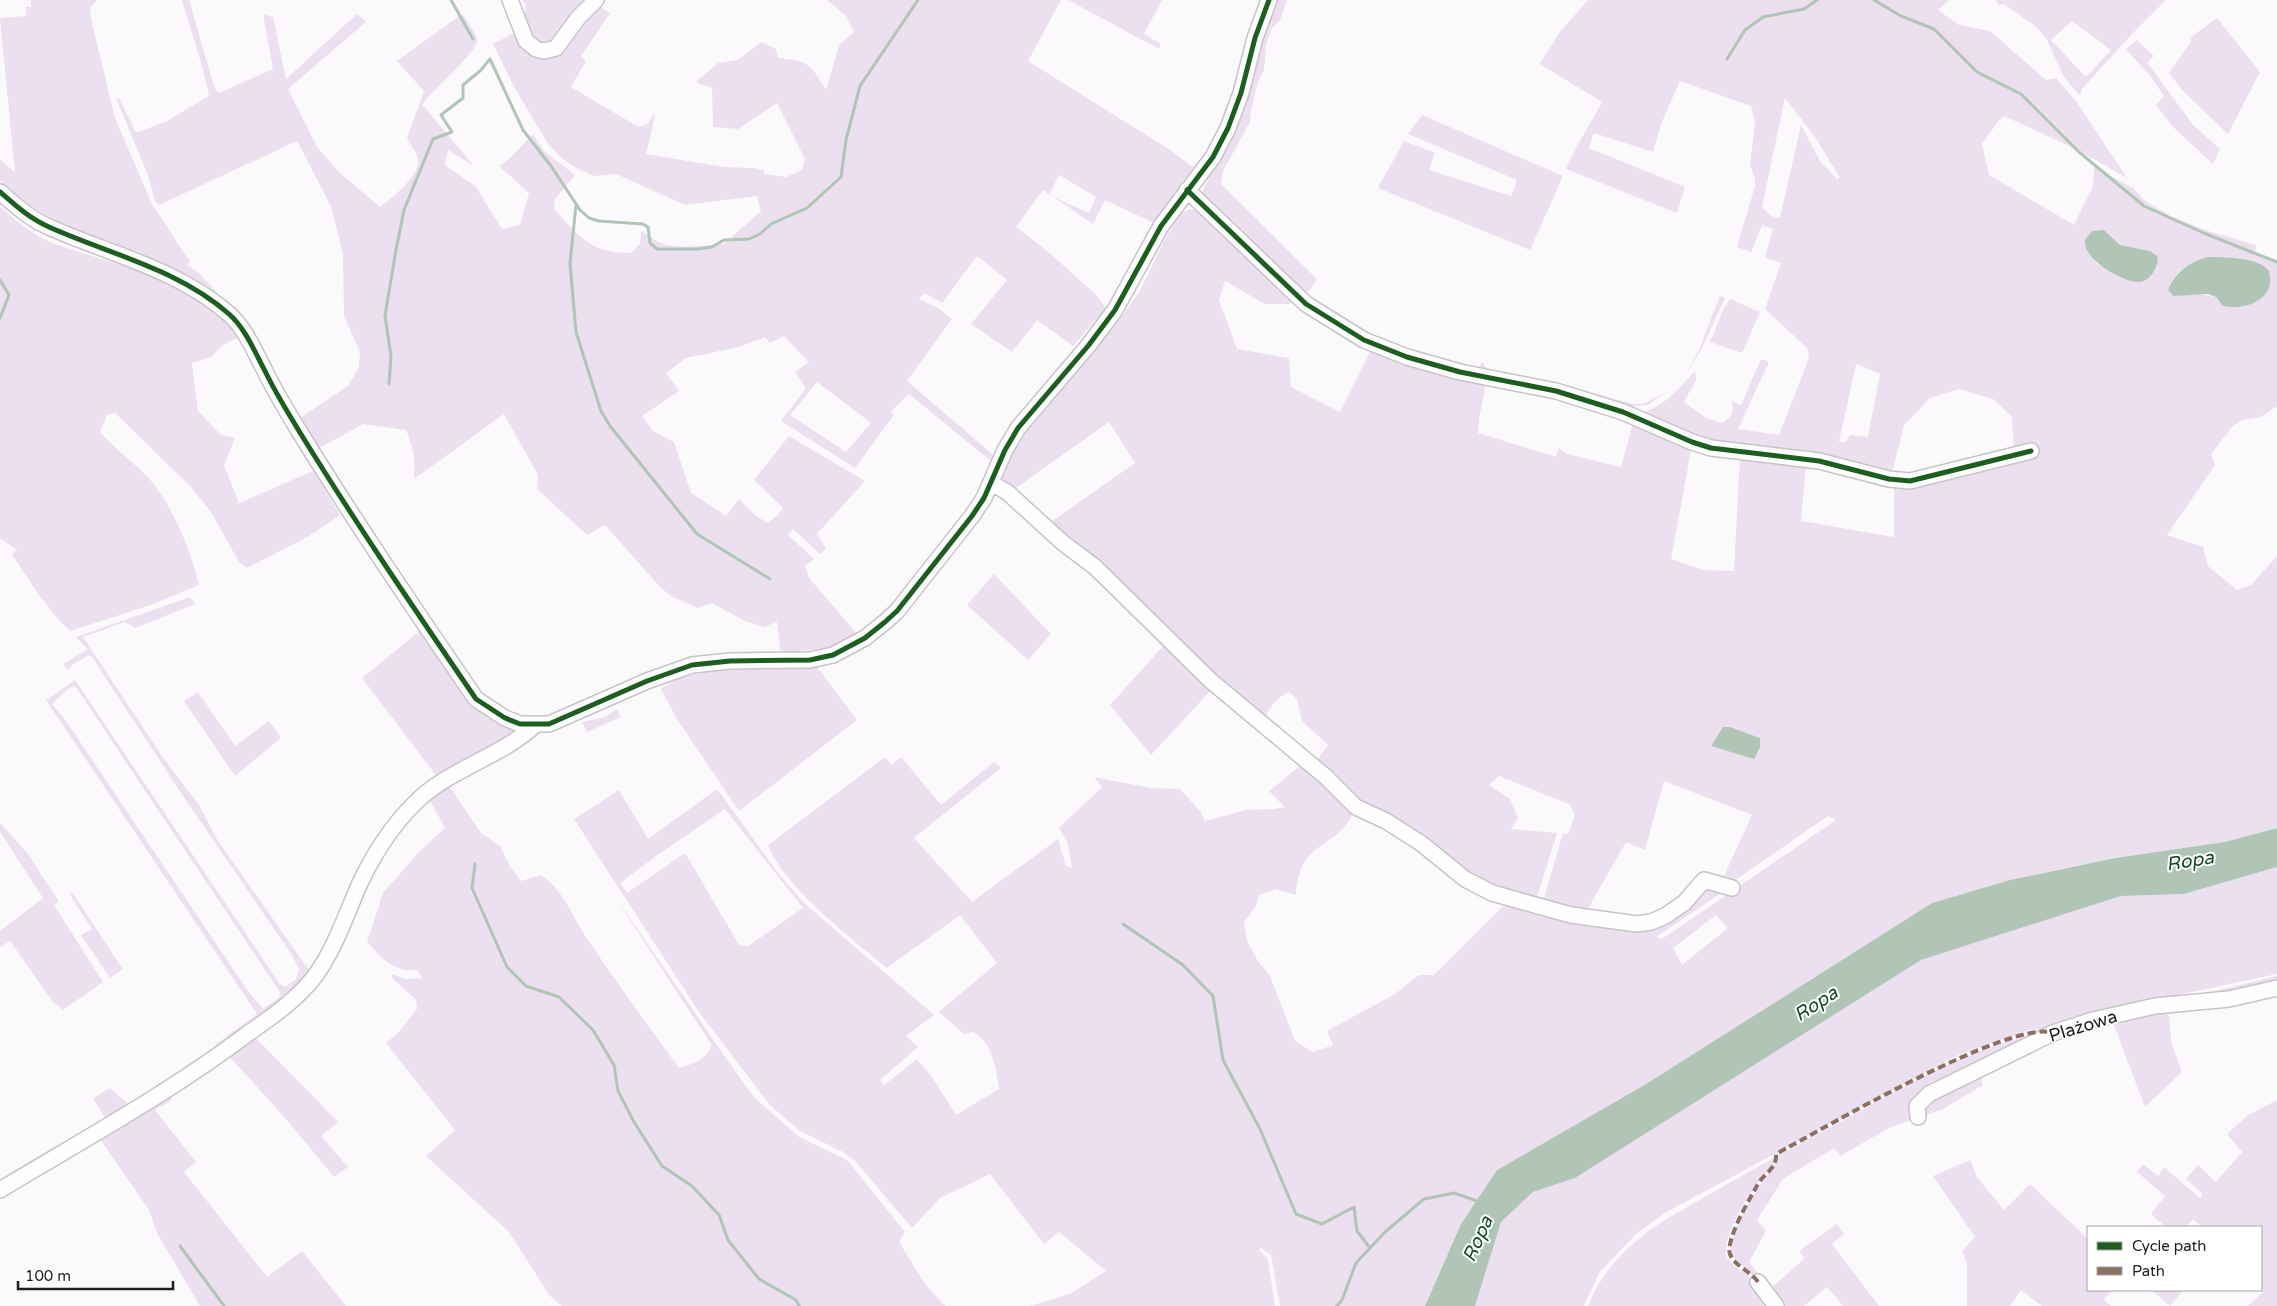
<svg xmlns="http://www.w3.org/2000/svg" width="2277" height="1306" font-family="'Varela Round',sans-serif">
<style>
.green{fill:#ecdfef;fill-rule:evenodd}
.water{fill:#b0c5b6}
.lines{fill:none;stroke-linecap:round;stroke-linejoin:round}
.stream{stroke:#b0c5b6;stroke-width:3}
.minor-casing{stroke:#c7c4c7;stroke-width:18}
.minor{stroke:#fffeff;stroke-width:15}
.quiet{stroke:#8d6e63;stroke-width:4;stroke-dasharray:8 4;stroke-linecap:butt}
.cycleway-casing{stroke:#fff;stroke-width:8}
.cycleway{stroke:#1b5e20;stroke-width:5}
.labels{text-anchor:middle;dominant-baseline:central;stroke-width:4;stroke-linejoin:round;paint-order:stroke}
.street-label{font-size:18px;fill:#201d20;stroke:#fff}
.water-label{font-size:19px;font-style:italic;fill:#164b2b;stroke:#fff}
</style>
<rect width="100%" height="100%" fill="#fcf9fd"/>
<path class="green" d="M31,0H97L91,7L90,15L115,118L152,204L190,262L187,265L199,273L222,298C202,285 181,271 159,262C99,237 49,228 0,181V159L15,173L0,18L26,16V7H31Z
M182,0H189L214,86L219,93L273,69L263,14L273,17L286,79L357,14L366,22L288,89L317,147L339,172L380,207C391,199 422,174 418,159C416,152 410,144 407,138L424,91L397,61L462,14C467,21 477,33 477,41C477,52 432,90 423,104L421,103L474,166L448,150L445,165L476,187L502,229L520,225L529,193L499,166L508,160L533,134L544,151L575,175L555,199L554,209C580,237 590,253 631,253L640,244L641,231C648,234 654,241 661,243C680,250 705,245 724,244L761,211L757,196L685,205L616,174L594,176L576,168L563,159L548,144L513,85L493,44L522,29L526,5L522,0H588L610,13L581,56L586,61L571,87L637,126C647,127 650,121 654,113L655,116L646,154L724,167L753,168L764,170V174L786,177L802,170L805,159L777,103L738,129L713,127L712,88L696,82L718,63L738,60L761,42L776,49L778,58C810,61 810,64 826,90L839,45L854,32L846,16L827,0H1061L1028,61L1170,150L1197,170L1156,224L1105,200L1093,224L1043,190L1016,227L1052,255L1096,295L1106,308L1073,346L1037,320L1012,352L971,324L1007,280L977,256L942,303L924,293L919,299L938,308L952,319L907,381L997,458L992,462L909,394L891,411L894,415L855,468L781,421L806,388L795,372L809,362L784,336L770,343L765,337L739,347L686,358L666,373L679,391L642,416L653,431L674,442L691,493L726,516L739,499L756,516L768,523L778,515L783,508L754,480L789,436L865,481L817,534L826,549L820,554L793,529L788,535L814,559L805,566L810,579L858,635L827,648L781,654L777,622L764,627L745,621L712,603L698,608L673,597L661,588L605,525L587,535L537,489L538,475L504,414L414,479C416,461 413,447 406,430L363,424L316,450L300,418L348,386L359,367L360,352L344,316L343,253L331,206L297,141L159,205L155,201L148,175L116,98H119L136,133L167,121L209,96C203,64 191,32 182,0ZM1059,175L1096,197L1089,213L1049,195ZM817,382L871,423L846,452L790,415Z
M1068,0H1162L1144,34L1161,44L1159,49Z
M1275,0H1287L1280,20L1272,28L1266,44L1264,70L1258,81L1251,111L1250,122L1223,171L1221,184L1317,279L1309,291L1302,295L1201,196L1204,187L1231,140Z
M1588,0H1949L1938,10L1959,25L1990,31L2046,80L2056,78L2076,101L2127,178L2076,149L2004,116L2000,119L1982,144L1989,175L2074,225L2093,186L2094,167L2133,188L2144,200L2170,216L2211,232L2256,245L2255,252L2277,260V406L2261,417L2242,420L2233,426L2211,454L2215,465L2167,535L2203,547L2208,566L2237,590L2251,585L2277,556V828L2225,842L2114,858L2010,880L1932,903L1646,1084L1497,1170L1461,1224L1425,1306H1280L1271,1255L1261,1248L1259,1250L1268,1259L1275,1306H1030L1070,1294L1106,1271L1059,1232L1044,1244L990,1174L940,1198L912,1228L855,1161L843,1152L800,1131L771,1106L763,1096L699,1012L574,819L619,790L648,839L717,789L778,873L804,903L934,1015L906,1036L918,1047L880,1080L884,1085L917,1059L932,1077L956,1115L999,1089C996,1068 993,1043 973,1032L964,1034L939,1012L997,963L960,915L887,968C852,939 784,887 768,845L885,757L892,765L901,757L941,805L994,762L1001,768L914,838L972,902L1058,839L1066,866L1072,868L1068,844L1059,828L1102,787L1094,777L1151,788L1180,789L1200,811L1205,821L1246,810L1275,809L1285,807L1269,791L1305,762L1353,813C1336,851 1299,838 1296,895L1275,889L1259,895L1256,906L1244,923L1247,941L1258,961L1270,976L1295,1041L1313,1052L1333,1045L1327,1031L1395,994L1419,975H1434L1504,905H1517L1631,930L1707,883L1727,889L1656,937L1662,939L1836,820L1828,816L1731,883L1722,880L1752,815L1664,781L1645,850L1626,842L1585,914L1543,902L1563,833L1568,834L1575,814L1569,804L1499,776L1489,785L1510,799L1518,818L1511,829L1557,833L1538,894L1533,899L1496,890L1356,803L1315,763L1328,745L1302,721L1297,699L1289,692C1276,697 1270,709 1263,720L1048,524L1135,463L1109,422L1013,490L1008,488L1000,478C1030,406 1097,358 1138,293C1149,277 1172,214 1188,210C1193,208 1198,211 1203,212L1294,298L1289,304H1265L1225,281L1219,300L1237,349L1289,358L1291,387L1340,412L1372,348L1486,382L1479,419L1478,433L1556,457L1559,448L1567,454L1621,467L1634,419L1692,445L1671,559L1703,570L1734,571L1740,455L1806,464L1801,521L1894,537V483L2014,455L2012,417L1993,399L1959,389L1930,398L1904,425L1893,469L1889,472L1710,445L1640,413C1664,407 1679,389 1695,371L1696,380L1684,402L1706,418L1722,423C1732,418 1734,412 1732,401L1741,405L1761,359L1769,362L1738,429L1779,435L1809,358L1807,348L1765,309L1781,263L1765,257L1773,229L1762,225L1751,252L1737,247L1755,186V179L1750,164L1755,122L1751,106L1680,81L1661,124L1653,152L1594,133L1589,148L1685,187L1677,213L1566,169C1576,145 1590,125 1602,102L1540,64L1560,32ZM1785,98L1815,137L1840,178L1837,179L1820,161L1801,125L1780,218L1771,216L1762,207ZM2104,230L2120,245L2150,251L2140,282L2124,278L2096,263L2092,231ZM2215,257L2243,259L2268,268L2269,287L2219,301L2216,297L2193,293L2173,296L2168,290C2178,265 2192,263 2215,257ZM1856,364L1880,374L1868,437L1850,435L1846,442H1839ZM1723,727H1730L1760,738L1754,758L1711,746ZM725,809L803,908L748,946H742L738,943L685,853L627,893L620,883L659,854ZM1716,915L1728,928L1682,965L1673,948Z
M1995,0H2166L2131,35L2082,89L2080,96L2064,77L2046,38L2035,26L2004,4L1999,5ZM2072,21L2111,50L2086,77L2051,40Z
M2217,18L2260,72L2228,134L2182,90L2169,73L2190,43L2191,37Z
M2137,40L2154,56L2147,62L2193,125L2220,149L2213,164L2174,128L2156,105L2164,96L2151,77L2126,49Z
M1422,115L1563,176L1530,250L1378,188L1404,141L1435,153L1429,170L1511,196L1517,180L1408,134Z
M0,206C16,222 39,239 61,246C117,265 203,283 237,338L223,345L211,357L192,363L198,411L221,435L235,438L224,465L239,503L313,471L340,515L309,536L247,568L239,562L211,512L190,486L115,413L107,415L100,432C116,450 135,463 151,481C173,507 191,551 199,585L154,604L70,631C46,608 30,582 12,554L17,550L0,538Z
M1720,295L1725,298L1701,350L1687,372L1700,348Z
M1730,299L1760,312L1742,353L1710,342L1723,310Z
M1482,362L1489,372L1556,382L1633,404H1643L1666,392L1648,405L1624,407L1546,385L1511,381L1481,375L1478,369Z
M994,574L1051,634L1028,660L967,605Z
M190,597L195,604L135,628L125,622L83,637L164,759L199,805L218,841L311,973L299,987L219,1051L215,1045L257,1014L46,700L75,680L279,983L285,987L296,979L299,969L292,955L181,793L92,657L89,655L72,665L68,670L63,664L88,649L76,637ZM75,686L280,992L279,998L263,1009L248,991L64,718L52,704L68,689Z
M421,630L463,693L478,711L511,728L514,732L508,739L438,778L362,678Z
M1165,644L1213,688L1151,755L1110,705Z
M815,664L857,720L739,811L677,719L661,689C688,665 778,666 815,664Z
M198,692L235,746L269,721L281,738L235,776L184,701Z
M617,709L621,717L587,732L582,722L605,717Z
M448,784L481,833L500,846L511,868L521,881L541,875C564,890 573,918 588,940C617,983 648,1026 679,1068C690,1065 711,1058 711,1044L611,891L744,1084L755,1098L799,1137L847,1160L905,1232L899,1242L925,1284L945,1306H562L550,1296L509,1232L426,1156L455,1130L386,1043L399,1032L417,1009L416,1000L391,977L393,974L404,979L422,978L418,970C392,972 383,959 367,942L383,893L420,851L445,828L428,797Z
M0,823L28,854L59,902L54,905L103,982L63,1010L53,1002L10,941L0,947V931L43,898L0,832Z
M2277,867V974L2173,996L2151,1004L2049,1029L2029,1030L1956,1056L1665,1213L1636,1234L1599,1273L1584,1306H1475L1501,1222L1533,1192L1575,1178L1921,960L2121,896L2184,894Z
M72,892L122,968L123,969L110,978L81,935L92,929L70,895Z
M2277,976V986L2165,1003Z
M2168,1008L2172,1045L2182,1072L2145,1107L2112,1020Z
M2038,1034L1929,1090L1916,1118L1891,1127L1840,1156L1834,1148L1783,1179L1757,1220L1766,1231L1749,1262L1762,1278L1760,1281C1753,1274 1734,1262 1732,1254C1726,1235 1761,1181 1774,1168L1773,1166C1758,1177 1716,1242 1728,1259C1734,1268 1747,1273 1755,1281C1761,1289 1767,1298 1773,1306H1588C1603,1267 1635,1238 1670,1217C1730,1182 1792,1148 1853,1115C1912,1083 1971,1048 2038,1034Z
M256,1038L338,1122L321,1136L348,1167L334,1177L287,1120L229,1056Z
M1979,1074L1983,1085L1941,1110L1920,1117L1921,1102Z
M110,1088L131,1107L107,1121L93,1098Z
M169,1096L172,1100L155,1110L196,1162L184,1172L267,1277L302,1251L346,1306H200L157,1233L149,1210L98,1136Z
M2277,1100V1306H2248L2263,1292L2261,1290V1227H2202L2193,1219L2186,1227H2166L2151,1214L2165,1196L2137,1172L2143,1164L2158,1176L2164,1167L2200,1198L2203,1194L2186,1179L2198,1165L2216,1182L2242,1152L2227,1134L2248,1115Z
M1970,1160L1977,1177L2004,1210L2030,1184L2088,1239V1290H2113L2104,1299L2111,1306H2042L2021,1290L2010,1306H1967V1263L1962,1251L1975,1237L1933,1176Z
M1837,1224L1844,1234L1832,1244L1879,1306H1843L1827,1287L1804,1306H1781L1769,1290L1805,1258L1799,1251Z
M2151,1290H2183L2170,1306Z"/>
<path class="water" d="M2104,230L2120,245L2150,251L2157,256C2159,261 2157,265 2154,271C2151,276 2146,282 2139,282C2122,282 2082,259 2085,240L2092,231Z
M2207,257C2223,257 2260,257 2269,271C2270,275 2271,283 2269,287C2264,304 2238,310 2223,306L2216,297L2208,294L2173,296L2168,290C2176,271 2189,263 2207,257Z
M1723,727H1730L1760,738V747L1754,759L1711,746Z
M2277,828V867L2184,894L2121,896L1921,960L1575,1178L1533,1192L1501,1222L1475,1306H1425L1461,1224L1497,1170L1646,1084L1932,903L2010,880L2115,858L2225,842Z"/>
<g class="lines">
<path class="stream" d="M451,0L473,39
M1874,0L1901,16L1934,29L1977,72L2021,94L2079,152L2144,206L2206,234L2277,262
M1727,59L1745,30L1763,17L1804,9L1817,0
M576,205L570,263L576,332L601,411L610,426L697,534L770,579
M0,280L9,295L0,318
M389,384L391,356L385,316L396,250L404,210L433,139L452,132L441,115L463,98V85L480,71L490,59L523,130L551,166L580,210L589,218L599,221L643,224L648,227L650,243L657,249H699L712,247L724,240L749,239L760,234L771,224L807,208L841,177L846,140L860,86L918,0
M475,864L472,888L507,967L526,986L559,997L593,1030L614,1065L618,1091L634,1122L662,1166L692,1186L719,1215L728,1240L759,1279L796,1300L799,1306
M1123,924L1183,965L1213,996L1223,1060L1260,1129L1296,1214L1322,1224L1354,1207L1357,1231L1370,1248
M180,1246L224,1306
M1337,1306L1342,1300L1356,1263L1385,1232L1424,1199L1454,1193L1480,1202"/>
<defs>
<path id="minor" d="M510,0L526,41L536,49L544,51L556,48L578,18L596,0
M1187,190L1306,304L1364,340L1407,357L1460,372L1556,391L1623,412L1692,442L1711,448L1819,461L1889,479L1910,481L2031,451
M0,192C15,205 30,219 49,227C109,254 178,269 229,314C245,328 255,352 265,371C275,392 287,411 299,431C355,522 415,610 476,699L505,718L520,724H549L647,681L692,665L730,661L810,660L833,655L865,638L885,622L897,611L972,516L984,498L1005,450L1018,428L1088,346L1115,310L1161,226L1213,157L1228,128L1241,93L1255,38L1269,0
M991,483L1007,492L1063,543L1095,567L1211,681L1326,777L1356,807L1386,821L1422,844L1465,879L1492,893L1571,915L1637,924L1651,922L1665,916L1684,903L1704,880L1732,888
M1918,1117L1917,1106L1929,1094L2053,1033L2093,1020L2155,1006L2229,999L2277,988
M0,1190C83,1140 169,1093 246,1035C270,1018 297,1000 315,976C336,947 346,914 361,881C374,854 393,825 414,804C448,769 499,758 534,726
M1758,1282L1776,1306"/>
</defs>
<use href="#minor" class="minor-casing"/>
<use href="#minor" class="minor"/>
<path class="quiet" d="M1758,1282C1750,1270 1730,1265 1729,1249C1733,1226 1747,1204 1758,1184C1765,1172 1777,1169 1776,1154C1821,1130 2012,1018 2053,1033"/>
<defs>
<path id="cycleway" d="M1187,190L1306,304L1364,340L1407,357L1460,372L1556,391L1623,412L1692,442L1711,448L1819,461L1889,479L1910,481L2031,451
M0,192C15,205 30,219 49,227C109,254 178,269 229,314C245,328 255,352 265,371C275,392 287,411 299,431C355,522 415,610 476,699L505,718L520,724H549L647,681L692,665L730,661L810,660L833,655L865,638L885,622L897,611L972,516L984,498L1005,450L1018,428L1088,346L1115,310L1161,226L1213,157L1228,128L1241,93L1255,38L1269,0"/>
</defs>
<use href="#cycleway" class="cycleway-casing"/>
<use href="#cycleway" class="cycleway"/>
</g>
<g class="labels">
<g class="street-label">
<text transform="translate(2083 1026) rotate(-17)">Plażowa</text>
</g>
<g class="water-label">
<text transform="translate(2190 861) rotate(-9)">Ropa</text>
<text transform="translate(1816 1004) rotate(-33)">Ropa</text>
<text transform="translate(1478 1239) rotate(-66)">Ropa</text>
</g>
</g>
<rect x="2087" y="1226" width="175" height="65" fill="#ffffff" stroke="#a6a5a6"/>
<rect x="2097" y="1242" width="25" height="8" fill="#1b5e20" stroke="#a6a5a6"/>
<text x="2132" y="1251" font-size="15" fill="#201d20">Cycle path</text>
<rect x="2097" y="1267" width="25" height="8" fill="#8d6e63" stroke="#a6a5a6"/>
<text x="2132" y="1276" font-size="15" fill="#201d20">Path</text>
<path d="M18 1281v8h155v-8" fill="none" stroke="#201d20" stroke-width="2.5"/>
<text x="25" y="1281" font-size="15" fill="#201d20" stroke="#ffffff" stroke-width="4" paint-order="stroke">100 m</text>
</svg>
